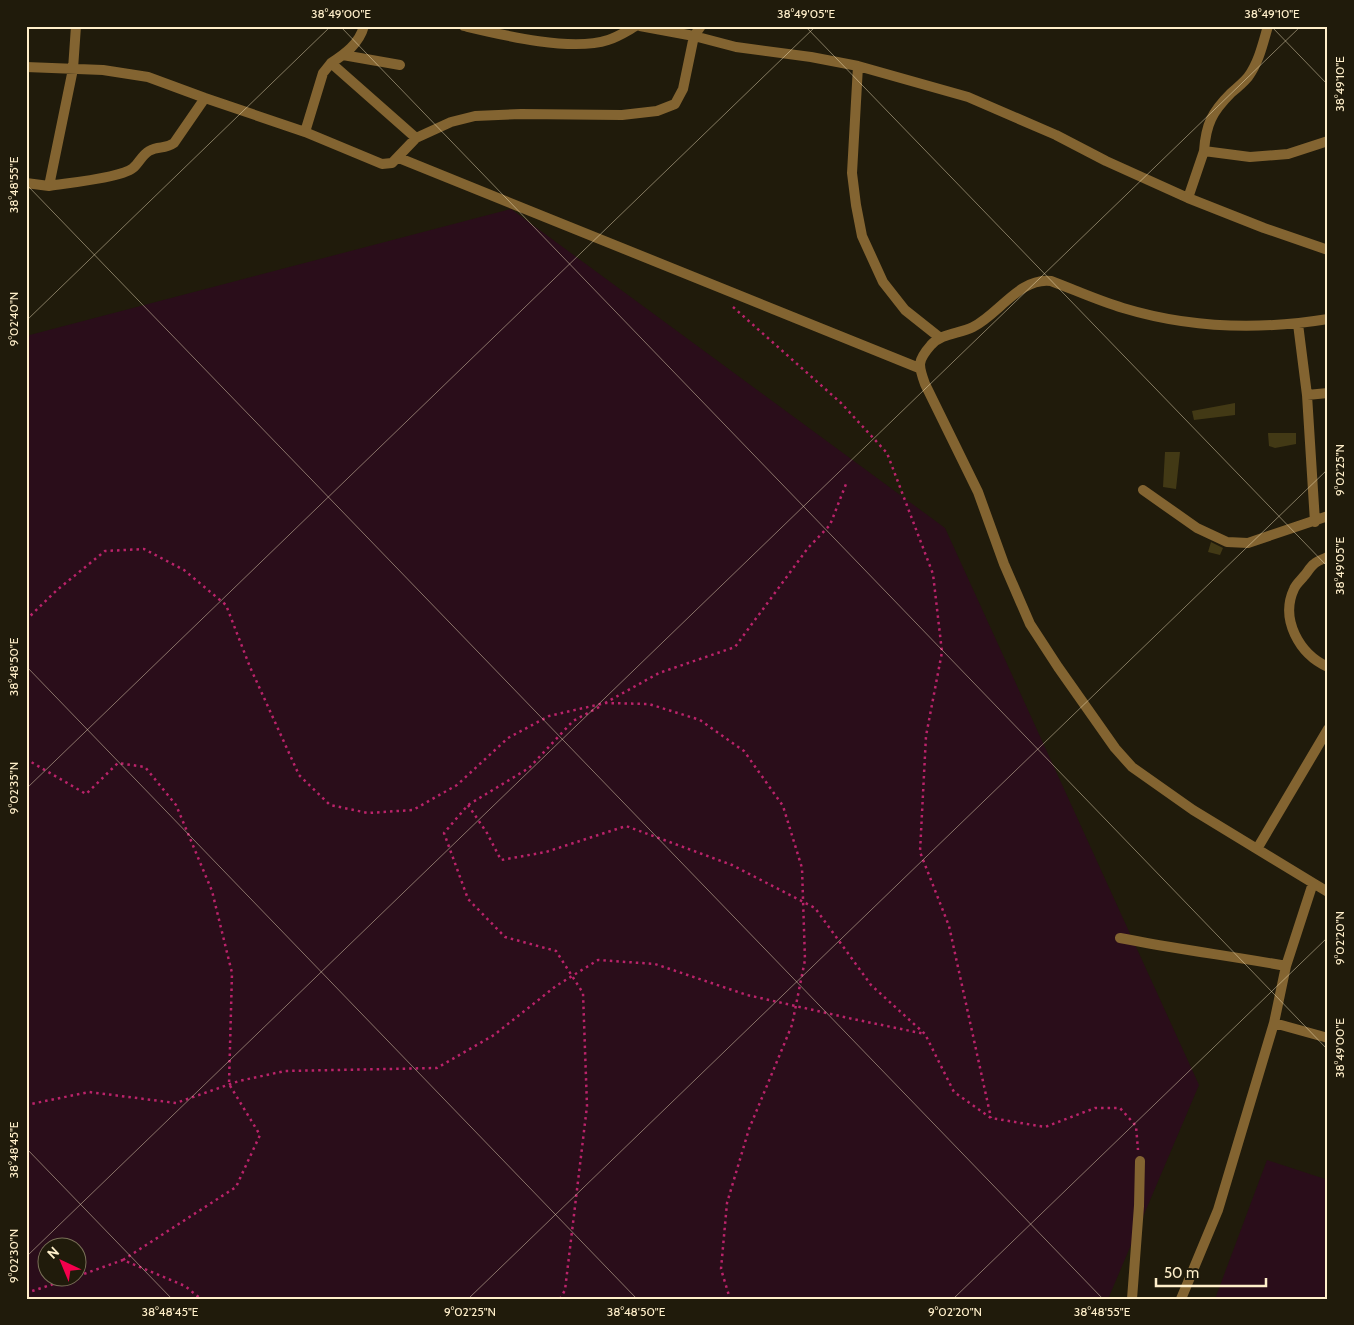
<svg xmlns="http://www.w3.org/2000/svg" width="1354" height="1325" font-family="Cabin,sans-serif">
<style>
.green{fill:#2a0d1a;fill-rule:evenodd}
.building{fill:#423915}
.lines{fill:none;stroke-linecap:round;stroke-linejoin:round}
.path{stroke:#ba236a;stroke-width:2.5;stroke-dasharray:2.5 4;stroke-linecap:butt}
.minor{stroke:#836431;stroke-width:10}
.ticks{fill:none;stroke:#ffefca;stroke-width:1;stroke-opacity:0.45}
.neatline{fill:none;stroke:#ffefca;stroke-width:2}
.ticks-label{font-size:12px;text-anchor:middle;fill:#ffefca}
</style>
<rect width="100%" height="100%" fill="#201b0b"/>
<path class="green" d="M511,209L945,528L1199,1085L1108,1299H26V336ZM48,1248H78V1278H48Z
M1267,1160L1328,1180V1299H1215Z"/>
<path class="building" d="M1235,403V415L1194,420L1192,411Z
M1268,433H1296V444L1275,448L1269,446Z
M1165,452H1180L1176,489L1163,487Z
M1211,542L1223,548L1220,555L1208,552Z"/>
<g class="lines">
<path class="path" d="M733,307L841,403L887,453L933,574L942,652L926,736L920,852L949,926L991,1118
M26,620L57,590L105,551L144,549L184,570L226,605L250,667L299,775L330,805L368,813L413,810L457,785L508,738L549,716L605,703L649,704L700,720L744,751L783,806L802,868L805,960L792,1025L749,1129L727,1203L721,1269L730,1299
M605,703L659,673L735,647L808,548L830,525L846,484
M26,759L86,794L118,763L145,767L176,805L212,891L232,973L229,1084L260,1135L236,1187L123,1260
M468,805L487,833L501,860L546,852L626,826L732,865L815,908L871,985L925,1034L954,1092L991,1118L1045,1127L1095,1108H1120L1136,1126L1138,1150
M26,1105L89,1092L176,1103L239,1081L285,1071L437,1068L494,1035L556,986L598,960L655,964L747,995L853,1019L925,1034
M78,1276L123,1260L185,1286L201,1299
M26,1293L72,1278
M560,1299L565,1290L587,1106L583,993L556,951L505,937L468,899L444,833L468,805L529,768L573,721L601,706"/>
<path class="minor" d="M364,26C359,44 345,54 331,63L416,138L451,122L475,116L521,114L622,115L657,111L675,104L683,89L694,36L701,26
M464,26C502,35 571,52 608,40C618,37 627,31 636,26
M640,26L694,36L736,47L811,57L858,66L968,97L1056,135L1106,161L1188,198L1264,228L1328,250
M343,55L400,65
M331,63L323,73L305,132L382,164L392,163L416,138
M858,66L852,173L856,205L862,236L883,282L905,310L939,337
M26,67L103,70L148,77L205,98L305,132
M1204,151C1206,124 1212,112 1231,93C1237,88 1243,83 1248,77C1259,62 1263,43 1268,26
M399,158L919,368
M26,183L49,186L73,69L76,26
M49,186C67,183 121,178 133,168C139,163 142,155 149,151C159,145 164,150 174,143L205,98
M1188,198L1204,151L1250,157L1288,154L1328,141
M1298,324L1307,395L1315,522
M1307,395L1328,393
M1143,490L1197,528L1227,542L1248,543L1328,516
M1328,557C1323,559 1317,561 1314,564C1310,567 1307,573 1304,576C1301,580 1296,584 1294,589C1280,619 1299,654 1328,667
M1257,849L1328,729
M1313,883L1328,892
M1120,938C1175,949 1231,956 1286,966
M1274,1023L1328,1038
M1132,1299L1139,1206L1140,1161
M1181,1299L1218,1210L1274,1023L1286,966L1313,883L1193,810L1132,767L1115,748L1058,667L1030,624L1004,564L978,492L925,384C918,365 917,361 931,345C942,333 959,334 973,327C999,314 1020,277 1051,281C1075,290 1099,301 1123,308C1189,328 1260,330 1328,319"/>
</g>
<path class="ticks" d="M340,26L1328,1050M805,26L1328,567M1271,26L1328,85M26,184L1103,1299M26,321L331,26M26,666L637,1299M26,789L816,26M26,1148L172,1299M26,1257L1301,26M468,1299L1328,469M953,1299L1328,937"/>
<rect width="1354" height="1325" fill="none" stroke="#201b0b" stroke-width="55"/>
<g transform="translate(62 1262) rotate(316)"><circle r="24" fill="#201b0b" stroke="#797057"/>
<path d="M0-4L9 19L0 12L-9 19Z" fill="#f5004d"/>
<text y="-8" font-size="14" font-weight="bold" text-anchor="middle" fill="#ffefca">N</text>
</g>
<path d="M1156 1278v8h110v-8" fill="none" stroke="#ffefca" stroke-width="2.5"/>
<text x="1164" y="1278" font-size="15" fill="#ffefca" stroke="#201b0b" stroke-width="4" paint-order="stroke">50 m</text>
<rect x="28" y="28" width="1298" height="1270" class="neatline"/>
<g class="ticks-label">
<text x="341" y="18">38°49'00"E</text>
<text x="806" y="18">38°49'05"E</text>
<text x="1272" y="18">38°49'10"E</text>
<text transform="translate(1340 84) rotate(-90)" y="4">38°49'10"E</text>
<text transform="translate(14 185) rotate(-90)" y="4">38°48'55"E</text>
<text transform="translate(14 319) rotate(-90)" y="4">9°02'40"N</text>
<text transform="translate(1340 470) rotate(-90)" y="4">9°02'25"N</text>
<text transform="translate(1340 566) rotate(-90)" y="4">38°49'05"E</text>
<text transform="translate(14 667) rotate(-90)" y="4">38°48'50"E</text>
<text transform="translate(14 788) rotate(-90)" y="4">9°02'35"N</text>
<text transform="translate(1340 938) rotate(-90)" y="4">9°02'20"N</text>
<text transform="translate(1340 1048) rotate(-90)" y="4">38°49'00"E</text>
<text transform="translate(14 1150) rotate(-90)" y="4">38°48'45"E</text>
<text transform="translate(14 1256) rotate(-90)" y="4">9°02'30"N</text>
<text x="170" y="1316">38°48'45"E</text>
<text x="470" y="1316">9°02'25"N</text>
<text x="636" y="1316">38°48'50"E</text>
<text x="955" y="1316">9°02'20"N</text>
<text x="1102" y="1316">38°48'55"E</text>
</g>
</svg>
